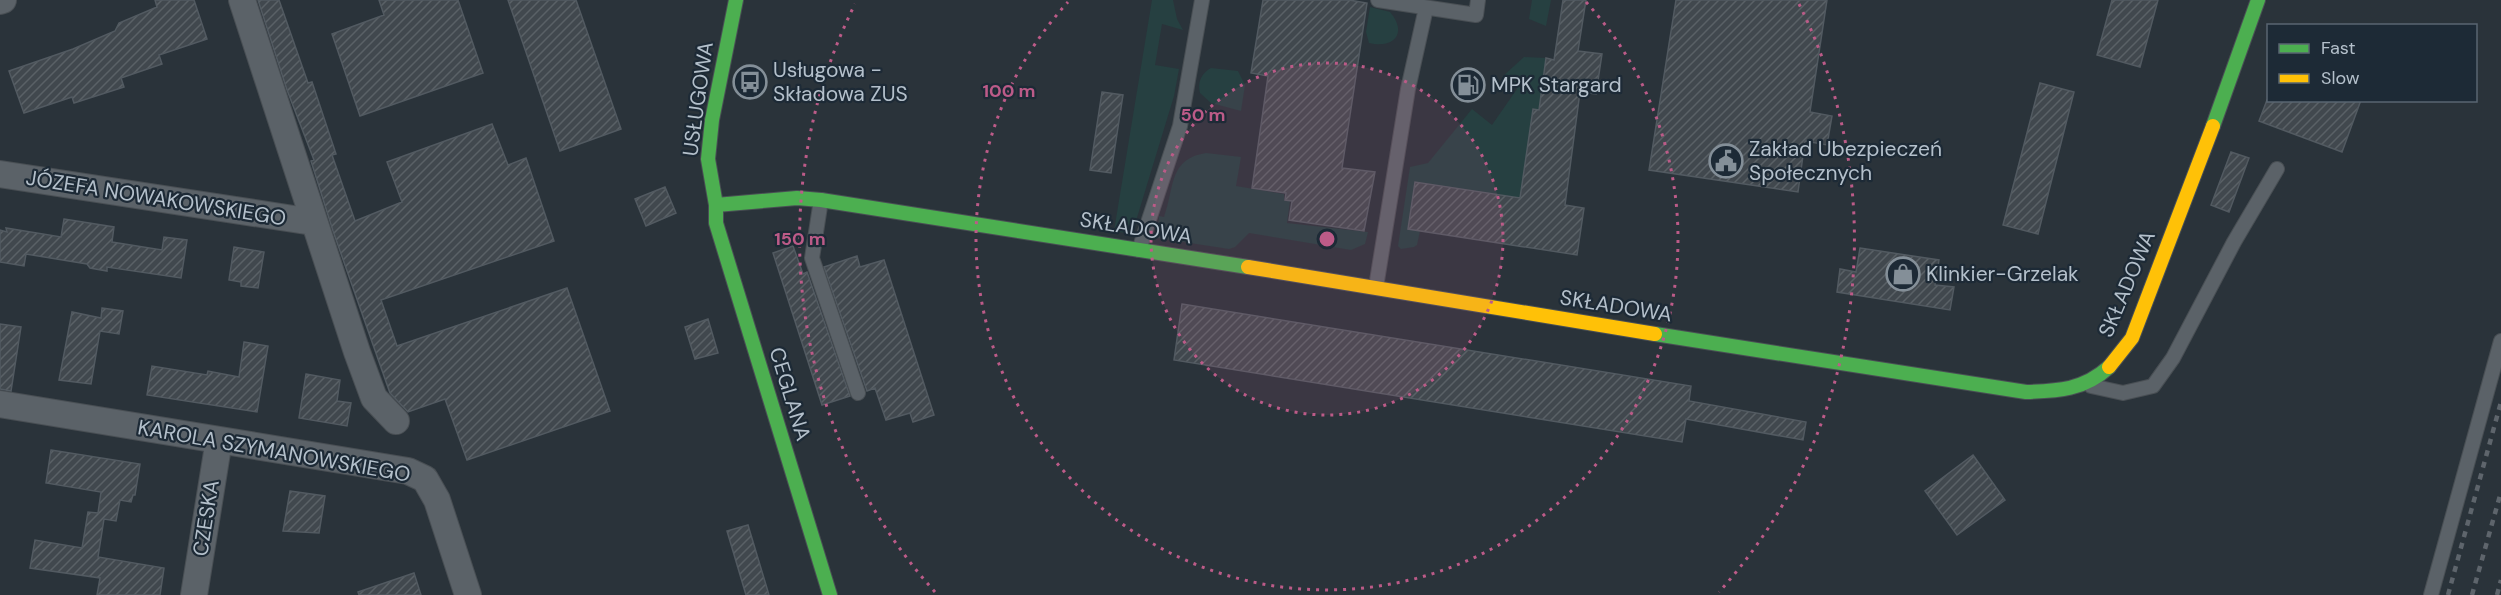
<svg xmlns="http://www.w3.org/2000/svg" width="2501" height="595" font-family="'DM Sans',sans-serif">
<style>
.grass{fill:#264041}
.building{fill:url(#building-hatch);stroke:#525a61;stroke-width:1.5}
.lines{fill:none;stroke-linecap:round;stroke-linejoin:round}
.lane-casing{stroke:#494f54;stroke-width:16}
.street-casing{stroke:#494f54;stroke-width:28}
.fast-casing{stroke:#494f54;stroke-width:16}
.slow-casing{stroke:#494f54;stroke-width:16}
.lane{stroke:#5b6268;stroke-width:14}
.street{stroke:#5b6268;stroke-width:26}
.fast{stroke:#4caf50;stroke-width:14}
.slow{stroke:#ffc107;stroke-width:14}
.rail{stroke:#5e656c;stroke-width:4.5;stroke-dasharray:6 6;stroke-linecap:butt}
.ring{fill:none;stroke:#bc5b88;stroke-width:3;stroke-dasharray:3 6}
.labels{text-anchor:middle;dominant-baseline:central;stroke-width:4.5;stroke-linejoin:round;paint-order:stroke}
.poi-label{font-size:21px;fill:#b4c0cb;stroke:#1d2a36;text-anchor:start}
.street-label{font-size:21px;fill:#b4c0cb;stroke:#1d2a36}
.centre{fill:#bc5b88;stroke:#1d2a36;stroke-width:3}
.ring-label{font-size:18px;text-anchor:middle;font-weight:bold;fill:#bc5b88;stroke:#1d2a36;stroke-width:4.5;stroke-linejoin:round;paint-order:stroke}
</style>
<defs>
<pattern id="building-hatch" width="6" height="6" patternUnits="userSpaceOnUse" patternTransform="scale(1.5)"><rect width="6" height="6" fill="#41484e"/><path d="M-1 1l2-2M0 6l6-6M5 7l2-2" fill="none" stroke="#5a6166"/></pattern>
</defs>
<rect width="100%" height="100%" fill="#2a333a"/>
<path class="grass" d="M1152,0H1173L1177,19L1183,30L1162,24L1155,65L1179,69L1174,96L1132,234L1114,231Z
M1532,0H1551L1546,26L1529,19Z
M1370,7L1390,12C1408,33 1394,49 1369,43L1366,32Z
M1524,57L1546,58L1539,110L1520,198L1415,182L1408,229L1420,231L1417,245L1414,247L1401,249L1398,246L1410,167L1428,163L1472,109L1492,125L1517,89L1502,77Z
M1211,68L1238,71L1245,85L1241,111L1211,103L1200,93C1197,82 1202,73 1211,68Z
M1206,153L1241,157L1236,186L1284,194V200L1290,201L1287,223L1368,232L1365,244L1351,250L1249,233L1235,247L1229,249L1157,238L1159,216L1164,217C1175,188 1168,159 1206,153Z"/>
<path class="building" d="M155,0H194L207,39L159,55L162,64L121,78L124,87L74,103L72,97L24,113L9,71L73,49L115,31L119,23L157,7Z
M258,0H279L308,83L312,82L336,154L332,155L355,221L402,202L387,162L492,124L508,165L526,158L554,241L381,300L397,346L567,288L610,411L467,460L445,399L408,412L390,393L333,231L311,161L314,160L287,90Z
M379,0H458L483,73L360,116L332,34L384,15Z
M508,0H576L621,129L560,151Z
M1263,0H1349L1367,3L1342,168L1375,172L1364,231L1289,220L1292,201L1285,200L1286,193L1252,188L1268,76L1251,73Z
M1563,0H1586L1578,51L1602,54L1596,94L1580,92L1565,205L1584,208L1577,255L1408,229L1415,182L1520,198L1533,109L1539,110L1546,58L1554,60Z
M1676,0H1827L1810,112L1832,116L1827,145L1805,141L1798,192L1649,170Z
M2112,0H2158L2140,67L2097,55Z
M2040,83L2074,92L2038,234L2003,225Z
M1102,92L1123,95L1111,173L1090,170Z
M2267,100H2361L2342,152L2259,121Z
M2231,152L2249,158L2229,212L2211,205Z
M665,187L676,213L646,226L635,199Z
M64,219L114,227L112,242L162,250L164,237L187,240L181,278L107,267V271L90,268L87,264L26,254L24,266L0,262V230L7,232L6,228L61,237Z
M793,246L803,274L807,272L850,396L822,405L773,253Z
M234,247L264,252L258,288L241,286V282L229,280Z
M1860,248L1939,260L1935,285L1954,287L1950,310L1837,292L1840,269L1856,272Z
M857,256L860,267L884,260L934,415L913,422L910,413L886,420L875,388L867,391L824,267Z
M1182,304L1691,386L1689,401L1806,422L1803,440L1686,419L1682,442L1174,360Z
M102,308L123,311L119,334L100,331L91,384L59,380L72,312L101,318Z
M708,319L718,353L695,359L685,327Z
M0,324L21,327L11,391L0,389Z
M244,342L268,346L257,412L147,395L152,366L207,375L208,371L239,377Z
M306,374L340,380L337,401L351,403L347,426L299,418Z
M51,450L140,464L135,495H133L131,502L120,500L116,521L104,519L98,557L164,568L160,595H97L100,578L30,568L35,540L82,548L88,512L98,513L101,492L46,483Z
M1973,455L2005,500L1957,535L1925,491Z
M290,491L325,496L319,533L283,531Z
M748,525L769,595H746L727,531Z
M414,573L421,595H359L358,592Z"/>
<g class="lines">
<defs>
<path id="lane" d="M1378,0L1476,15L1478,0
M821,200L812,258L858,393
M1139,250L1180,126L1202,0
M1376,287L1408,89L1426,8
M2091,386L2123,393L2153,386L2173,358L2234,242L2277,169
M2431,595L2501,341"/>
<path id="street" d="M242,0L357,352L374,398L396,421
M0,1L3,0
M0,174L313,222
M0,404L408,471L425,479L437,500L468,595
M194,595L219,440"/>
<path id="fast" d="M736,0L712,120L708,159L716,205V223L830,595
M2213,126L2258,0
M716,205L797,198L821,200L1248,267
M1655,334L2026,392C2058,391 2084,390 2109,367"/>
<path id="slow" d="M1248,267L1655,334
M2109,367L2132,338L2213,126"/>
</defs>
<use href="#lane" class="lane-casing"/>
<use href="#street" class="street-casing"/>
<use href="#fast" class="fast-casing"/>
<use href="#slow" class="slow-casing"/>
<use href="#lane" class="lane"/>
<use href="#street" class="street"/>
<use href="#fast" class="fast"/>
<use href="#slow" class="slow"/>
<path class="rail" d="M2448,595L2501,402
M2472,595L2501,492
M2497,595L2501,580"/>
</g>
<circle cx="1327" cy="239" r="176" fill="#bc5b88" fill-opacity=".12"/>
<g class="ring">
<circle cx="1327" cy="239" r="176"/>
<path d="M1586 2A351 351 0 1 1 1068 2"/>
<path d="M935 592A527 527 0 0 1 855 4M1799 4A527 527 0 0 1 1719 592"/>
</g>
<defs>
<symbol id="bus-ring" viewBox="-11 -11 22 22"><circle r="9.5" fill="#1d2a36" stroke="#848f98" stroke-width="1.5"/><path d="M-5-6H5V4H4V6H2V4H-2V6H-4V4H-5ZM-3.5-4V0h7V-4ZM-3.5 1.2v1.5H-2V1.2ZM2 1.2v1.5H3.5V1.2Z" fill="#848f98"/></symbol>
<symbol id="fuel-ring" viewBox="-11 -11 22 22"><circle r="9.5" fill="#1d2a36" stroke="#848f98" stroke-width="1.5"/><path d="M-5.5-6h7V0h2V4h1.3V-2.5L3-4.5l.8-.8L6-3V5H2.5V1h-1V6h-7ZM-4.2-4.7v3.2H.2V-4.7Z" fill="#848f98"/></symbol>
<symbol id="civic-ring" viewBox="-11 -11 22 22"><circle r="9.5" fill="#1d2a36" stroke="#848f98" stroke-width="1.5"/><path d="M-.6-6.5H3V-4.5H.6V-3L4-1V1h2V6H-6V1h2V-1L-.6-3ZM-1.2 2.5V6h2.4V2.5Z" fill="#848f98"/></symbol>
<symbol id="shop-ring" viewBox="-11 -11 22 22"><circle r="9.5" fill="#1d2a36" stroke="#848f98" stroke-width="1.5"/><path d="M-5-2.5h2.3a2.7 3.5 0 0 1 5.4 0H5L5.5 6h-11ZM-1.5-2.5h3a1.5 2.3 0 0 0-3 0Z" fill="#848f98"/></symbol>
</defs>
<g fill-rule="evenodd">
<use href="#bus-ring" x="731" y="63" width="38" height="38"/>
<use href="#fuel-ring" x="1449" y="66" width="38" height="38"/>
<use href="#civic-ring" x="1707" y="142" width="38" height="38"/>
<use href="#shop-ring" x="1884" y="255" width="38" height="38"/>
</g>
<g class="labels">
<g class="poi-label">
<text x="773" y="70">Usługowa -<tspan x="773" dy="24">Składowa ZUS</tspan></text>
<text x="1491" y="85">MPK Stargard</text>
<text x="1749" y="149">Zakład Ubezpieczeń<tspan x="1749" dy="24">Społecznych</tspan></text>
<text x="1926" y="274">Klinkier-Grzelak</text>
</g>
<g class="street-label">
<text transform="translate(698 99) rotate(-82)">USŁUGOWA</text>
<text transform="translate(156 198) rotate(9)">JÓZEFA NOWAKOWSKIEGO</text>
<text transform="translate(1136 228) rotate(9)">SKŁADOWA</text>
<text transform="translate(2127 284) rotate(-67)">SKŁADOWA</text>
<text transform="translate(1616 306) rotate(9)">SKŁADOWA</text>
<text transform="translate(790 394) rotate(73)">CEGLANA</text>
<text transform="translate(274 451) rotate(10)">KAROLA SZYMANOWSKIEGO</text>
<text transform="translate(206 518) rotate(-81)">CZESKA</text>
</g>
</g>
<circle cx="1327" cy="239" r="9" class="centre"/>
<g class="ring-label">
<text x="1009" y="97">100 m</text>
<text x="1203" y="121">50 m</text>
<text x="800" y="245">150 m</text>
</g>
<rect x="2267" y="24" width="210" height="78" fill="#1d2a36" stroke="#596672" stroke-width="1.5"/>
<rect x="2279" y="44" width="30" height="9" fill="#4caf50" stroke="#596672" stroke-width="1.5"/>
<text x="2321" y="54" font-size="18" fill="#b4c0cb">Fast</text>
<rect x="2279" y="74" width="30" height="9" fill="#ffc107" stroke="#596672" stroke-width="1.5"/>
<text x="2321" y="84" font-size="18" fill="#b4c0cb">Slow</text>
</svg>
